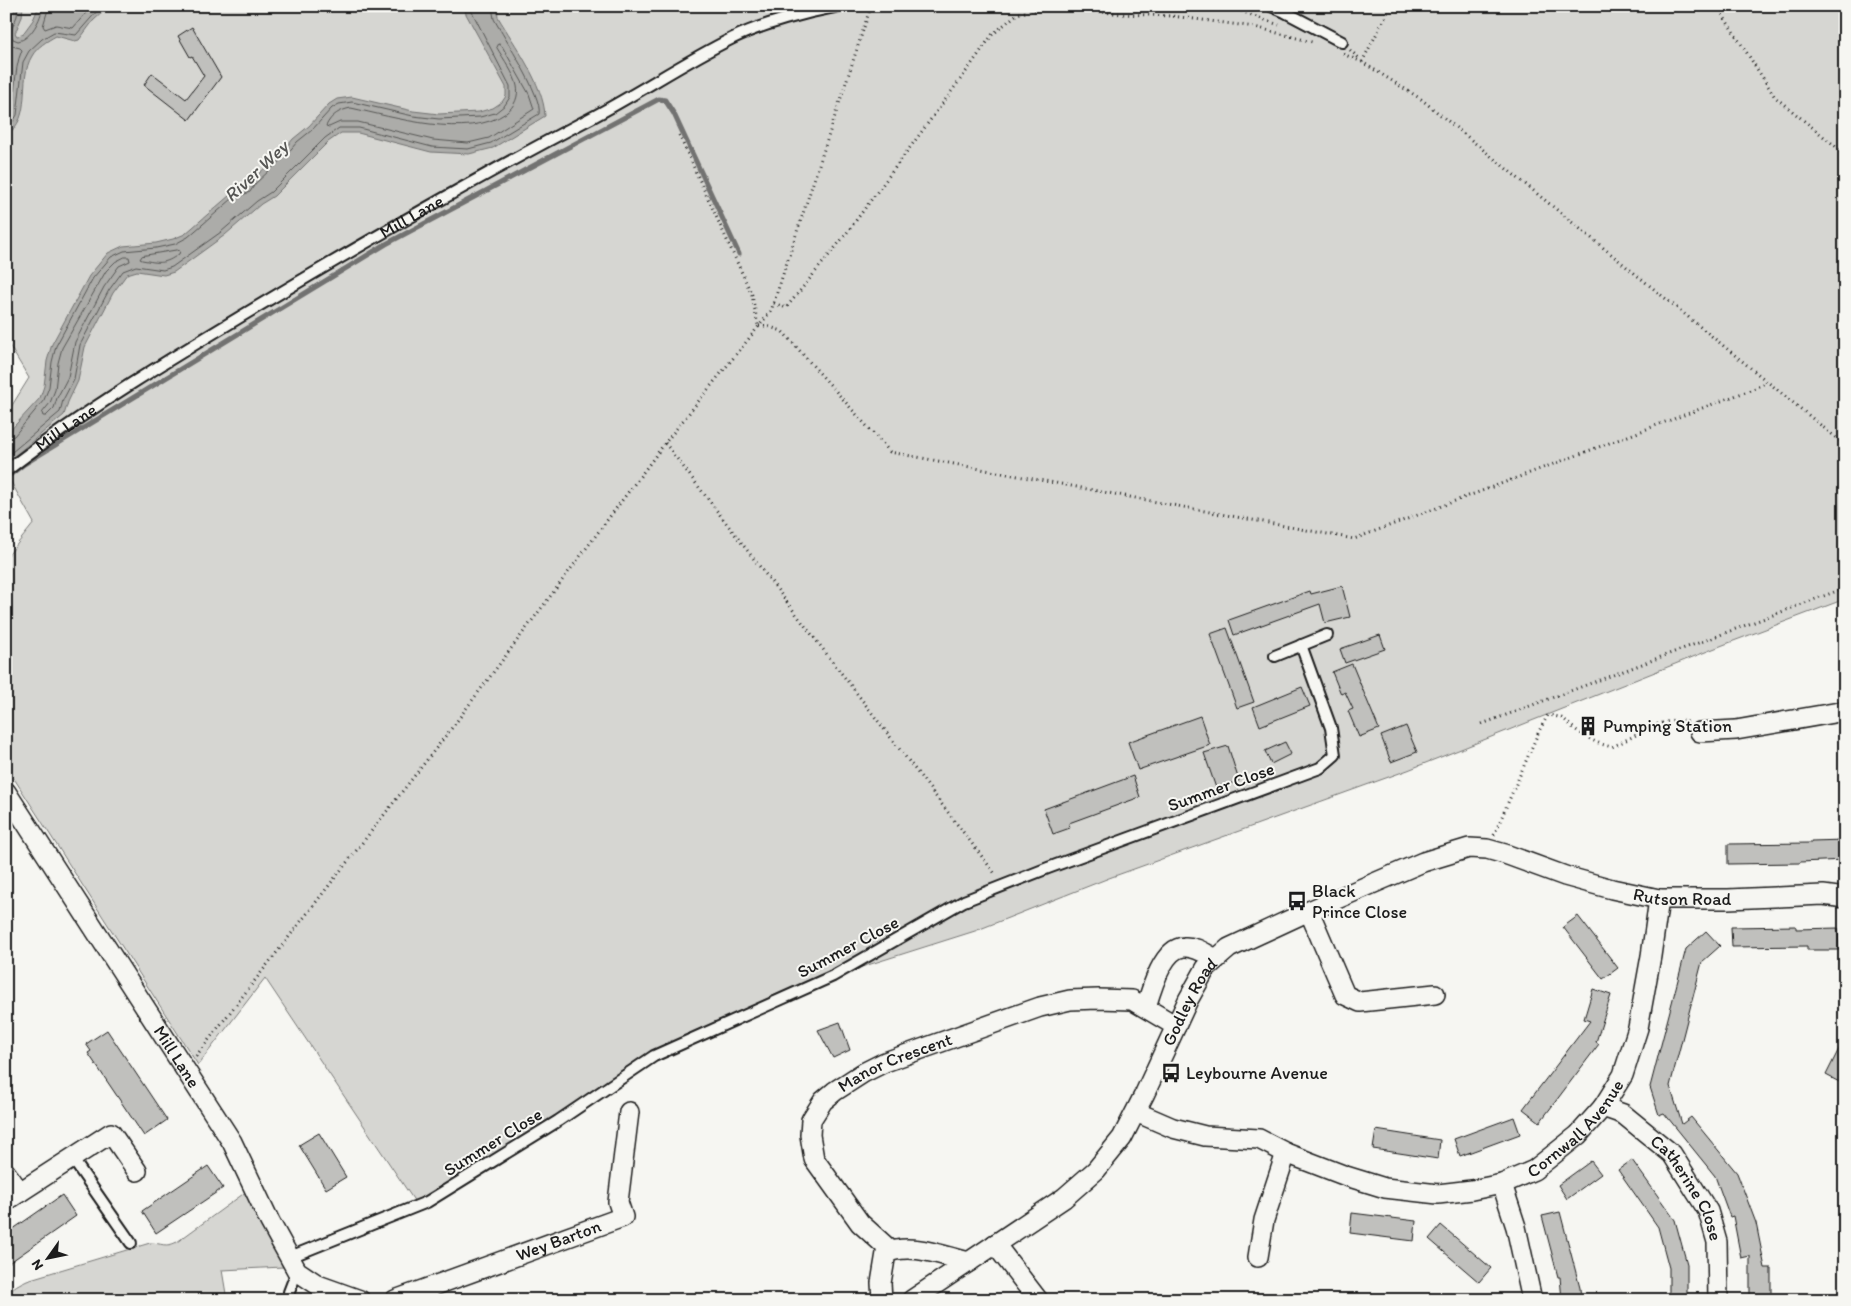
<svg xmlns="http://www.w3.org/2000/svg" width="1851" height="1306" font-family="Itim,sans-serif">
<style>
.green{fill:#d6d6d2;stroke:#797977}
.water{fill:#acaca9;stroke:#727271}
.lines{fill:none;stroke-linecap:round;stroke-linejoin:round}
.shore{stroke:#565654;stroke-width:1}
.stream{stroke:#727271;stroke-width:5}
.building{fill:#c0c0bd;stroke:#1c1c1c}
.service-casing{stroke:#1c1c1c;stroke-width:14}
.minor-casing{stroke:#1c1c1c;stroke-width:22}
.path{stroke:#1c1c1c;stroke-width:3;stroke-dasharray:1 4;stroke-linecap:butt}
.service{stroke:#f6f6f2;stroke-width:10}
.minor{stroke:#f6f6f2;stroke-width:19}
.labels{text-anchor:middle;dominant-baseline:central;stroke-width:4;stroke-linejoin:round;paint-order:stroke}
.street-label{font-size:18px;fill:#1c1c1c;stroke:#f6f6f2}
.poi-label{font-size:18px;fill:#1c1c1c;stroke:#f6f6f2;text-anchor:start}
.water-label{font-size:19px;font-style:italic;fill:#565654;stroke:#f6f6f2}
</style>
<rect width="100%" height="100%" fill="#f6f6f2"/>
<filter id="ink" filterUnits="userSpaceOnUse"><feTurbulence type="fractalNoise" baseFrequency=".02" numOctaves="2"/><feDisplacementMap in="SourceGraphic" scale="10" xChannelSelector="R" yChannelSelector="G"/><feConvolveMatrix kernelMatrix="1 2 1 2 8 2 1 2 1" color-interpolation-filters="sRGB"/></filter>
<g filter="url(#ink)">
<path class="green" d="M6,6H1845V599L1723,645L1408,770L1109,878L975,931L833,976L654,1056L417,1205L265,978L198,1065L6,766V558L34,523L6,473V415L29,378L6,340Z
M250,1189L283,1267L222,1270L227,1300H6C9,1288 17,1285 27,1280L150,1243C162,1243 165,1248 177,1242Z"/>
<path class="water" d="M6,6H23L22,17L15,33L17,36L22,35L33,20L39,6H102L105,10L93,21L79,40L75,41L56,36C47,41 37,47 32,56C17,80 34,118 6,135Z
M464,6H497L498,17C514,44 544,85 545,116L493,148L469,154L431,152L358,133H341L328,142L274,196L261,204L225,235L174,272L164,275L137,271L127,274L113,293L85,347L78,381L68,402L64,415L6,463V435L40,398L44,386L47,361L52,344L89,276L108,253L123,246L156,243L173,239L185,234L230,195L246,188L251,181L284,150L293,139L309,126L329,104L337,99L352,97L413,111L439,114L479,112L493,108L502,102L506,96V87L466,14Z"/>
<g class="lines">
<path class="shore" d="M18,6L17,16L10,33L13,39L18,41C31,39 41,19 43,6
M49,6L43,26L45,29L56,25L73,28L92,6
M6,40L12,46L20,48L22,50C12,72 18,100 6,121
M499,44L502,46L529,94L534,109L489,138L468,143L433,140L358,122H340L329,127L326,126C331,115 340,110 351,108C393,117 468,140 506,113C515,106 519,96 517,86C515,75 503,58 497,48Z
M6,129L11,125L17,115L23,62L29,51L42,39L54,32L76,35L98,10L99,6
M177,250L180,251L179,254C164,265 159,263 142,260L140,259L142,256Z
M125,257H129L130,261L119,266L104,287L75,342L68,377L57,398L54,408L46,416H43L42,413L50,403L55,390L58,363L62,348L106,271L115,262Z
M6,439L14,436L44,400L49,387L52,362L56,346L93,278L111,257L124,251L156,248L175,244L188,237L232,199L250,192L255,184L287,154L297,142L312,130L332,108L339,104L352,102L413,116L439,119L480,117L495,113L505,105L510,97V86L469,6
M6,457L60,412L63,400L74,379L80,345L109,290L123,271L136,266L163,270L172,267L221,232L257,201L271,192L325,138L339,128H359L432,147L468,149L491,143L539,114C543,96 504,38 494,19L492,6"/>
<path class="stream" d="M6,478L24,464L386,244L659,99L665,100L674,114L739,254"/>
</g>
<path class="building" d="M192,27L221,77L189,120L144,85L152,73L186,99L204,76L192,56L190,57L178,36Z
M1342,586L1350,617L1325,623L1320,604L1234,635L1229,620L1310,591L1311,594Z
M1227,628L1254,702L1237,708L1210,634Z
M1380,635L1385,649L1345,663L1340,649Z
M1352,664L1379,729L1359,737L1348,711L1353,709L1345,692L1341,694L1332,672Z
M1302,687L1310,706L1260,726L1253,707Z
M1200,716L1210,745L1138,770L1128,742Z
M1406,726L1417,752L1391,762L1381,736Z
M1285,742L1291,754L1271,764L1265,751Z
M1228,746L1239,781L1216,788L1204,753Z
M1133,776L1140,797L1069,823L1070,828L1053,834L1044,809Z
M1845,840V860L1800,862V863L1728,864V844L1811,843V841Z
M1578,916L1618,968L1603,979L1563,927Z
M1796,926V929L1838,928L1839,950H1807V946L1732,947L1731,927Z
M1706,931L1720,946L1702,962L1670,1086L1682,1124L1691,1117L1737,1173L1756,1223L1765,1268H1771V1300H1750V1256L1741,1258L1733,1216L1730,1217L1715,1176L1664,1113L1659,1115L1650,1087L1686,949Z
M1593,989L1611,995L1596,1042L1599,1044L1540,1122L1523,1109L1590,1021L1584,1019Z
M840,1022L850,1050L833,1058L818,1030Z
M107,1030L167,1120L144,1136L88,1053L91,1051L86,1044Z
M1845,1037V1085L1826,1075Z
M1514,1117L1520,1134L1460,1156L1454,1139Z
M1376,1130L1440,1140L1438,1159L1373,1149Z
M319,1133L346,1177L326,1189L299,1145Z
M1632,1160L1675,1220L1687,1264V1300H1669V1268L1658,1227L1618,1170Z
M1591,1161L1601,1174L1567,1199L1558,1185Z
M208,1166L223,1188L156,1233L142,1211Z
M62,1195L76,1216L6,1265V1234Z
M1560,1212L1580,1288L1581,1300H1562L1560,1277H1558L1542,1216Z
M1352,1213L1416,1221L1414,1241L1350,1233Z
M1441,1225L1491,1268L1479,1282L1429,1239Z"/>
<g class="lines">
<defs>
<g id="service">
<path d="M1271,6L1285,12L1342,42"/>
<path id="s1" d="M6,471C86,409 173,357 260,305C369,240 478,177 591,118C639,93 684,62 733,38C762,24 807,12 839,6"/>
<path d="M1275,656L1327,635"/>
<path d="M72,1158L131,1243"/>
<path d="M290,1257L427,1202L558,1121L654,1056L833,976L964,901L1048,868L1320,768L1335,755L1331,728L1301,645"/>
<path d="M289,1300V1292L297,1271"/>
</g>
<g id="minor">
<path d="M1700,732L1736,730L1845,711"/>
<path id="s2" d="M6,792L232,1142L270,1222L297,1271L318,1285L360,1300"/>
<path d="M1309,911L1345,995L1360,1002L1435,994"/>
<path d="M1146,1007C1151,990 1163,948 1184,947C1196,946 1206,954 1216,959"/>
<path id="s3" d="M1603,1107L1623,1114L1672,1154L1708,1211L1717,1242L1718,1300"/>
<path id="s4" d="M1136,1112L1173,1128L1205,1136L1259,1139L1286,1153L1346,1176L1385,1188L1438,1194L1472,1190L1502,1184L1534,1170L1578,1135L1603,1107L1623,1075L1638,1028L1651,956L1659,899"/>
<path d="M6,1173L20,1192"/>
<path d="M1502,1184L1516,1227L1532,1300"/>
<path d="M6,1201L111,1133L137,1171"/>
<path d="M995,1244L1038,1300"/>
<path id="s5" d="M891,1251L860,1223L814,1159L810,1135L811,1120L823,1101L835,1091L863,1073L885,1062L1040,1007L1070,1000L1098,999L1132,1000L1176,1026"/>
<path d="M1258,1257L1264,1220L1286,1153"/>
<path id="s6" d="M395,1300L623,1217L618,1202L629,1112"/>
<path d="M882,1300L881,1283L886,1253C911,1242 943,1256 969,1262"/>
<path id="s7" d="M912,1300L1064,1198L1096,1170L1122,1138L1145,1093L1188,1000L1206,968L1229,948L1309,911L1423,862L1469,848L1487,849L1505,854L1565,876L1612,889L1659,899H1728L1823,895L1845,898"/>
</g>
</defs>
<use href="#service" class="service-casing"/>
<use href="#minor" class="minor-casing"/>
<path class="path" d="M1227,6L1279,25
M1717,6L1775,97L1845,154
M1350,50L1360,59
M1343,54L1362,62L1421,99L1845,445
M1362,62L1391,6
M679,135L752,295L758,326
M774,303L786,308L843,238L971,65L992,35L1017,14L1048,7L1123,14L1172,16L1255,27L1312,42
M759,326H767L782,331L890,452L1354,539L1753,389L1767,382
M665,443L996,875
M1482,724L1845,588
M1494,835L1539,731L1548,715C1570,718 1563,722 1579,732C1590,740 1599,744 1612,747L1658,724L1673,720L1689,722
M196,1056L451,729L665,443L771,311L871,6"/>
<use href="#service" class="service"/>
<use href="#minor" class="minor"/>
</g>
</g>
<defs>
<symbol id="building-bare" viewBox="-9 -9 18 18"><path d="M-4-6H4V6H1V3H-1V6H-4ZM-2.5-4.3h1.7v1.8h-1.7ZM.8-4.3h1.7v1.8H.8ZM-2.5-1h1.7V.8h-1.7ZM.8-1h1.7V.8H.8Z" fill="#1c1c1c" stroke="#f6f6f2" stroke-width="2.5" paint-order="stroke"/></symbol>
<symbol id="bus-bare" viewBox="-9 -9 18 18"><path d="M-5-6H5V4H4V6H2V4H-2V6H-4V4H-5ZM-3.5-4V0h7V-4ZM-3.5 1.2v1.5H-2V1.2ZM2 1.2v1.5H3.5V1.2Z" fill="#1c1c1c" stroke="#f6f6f2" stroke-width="2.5" paint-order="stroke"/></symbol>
</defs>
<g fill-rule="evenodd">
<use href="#building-bare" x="1574" y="712" width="28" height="28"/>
<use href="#bus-bare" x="1283" y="887" width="28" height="28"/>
<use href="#bus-bare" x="1157" y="1059" width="28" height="28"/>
</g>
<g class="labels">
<g class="street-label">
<text stroke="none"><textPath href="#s1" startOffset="479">Mill Lane</textPath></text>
<text stroke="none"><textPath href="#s1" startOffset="74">Mill Lane</textPath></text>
<text transform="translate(1221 787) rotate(-20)">Summer Close</text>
<text stroke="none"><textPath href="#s7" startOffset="968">Rutson Road</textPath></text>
<text transform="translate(848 947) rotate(-28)">Summer Close</text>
<text stroke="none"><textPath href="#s7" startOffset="419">Godley Road</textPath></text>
<text stroke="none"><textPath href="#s2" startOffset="315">Mill Lane</textPath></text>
<text stroke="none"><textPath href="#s5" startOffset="265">Manor Crescent</textPath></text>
<text stroke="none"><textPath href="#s4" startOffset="475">Cornwall Avenue</textPath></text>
<text transform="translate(493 1142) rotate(-32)">Summer Close</text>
<text stroke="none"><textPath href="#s3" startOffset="121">Catherine Close</textPath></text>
<text stroke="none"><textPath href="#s6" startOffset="174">Wey Barton</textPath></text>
</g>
<g class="poi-label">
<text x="1603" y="726">Pumping Station</text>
<text x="1312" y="891">Black<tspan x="1312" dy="21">Prince Close</tspan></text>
<text x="1186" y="1073">Leybourne Avenue</text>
</g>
<g class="water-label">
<text transform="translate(256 171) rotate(-43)">River Wey</text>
</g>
</g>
<rect width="1851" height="1306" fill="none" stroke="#f6f6f2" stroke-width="25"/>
<rect x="12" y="12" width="1826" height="1281" fill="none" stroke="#1c1c1c" stroke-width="2" filter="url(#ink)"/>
<g transform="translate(48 1258) rotate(237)" stroke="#f6f6f2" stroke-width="4" paint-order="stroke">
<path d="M0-4L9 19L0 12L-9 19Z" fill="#1c1c1c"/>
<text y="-8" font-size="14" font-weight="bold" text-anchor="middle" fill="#1c1c1c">N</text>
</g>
</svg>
